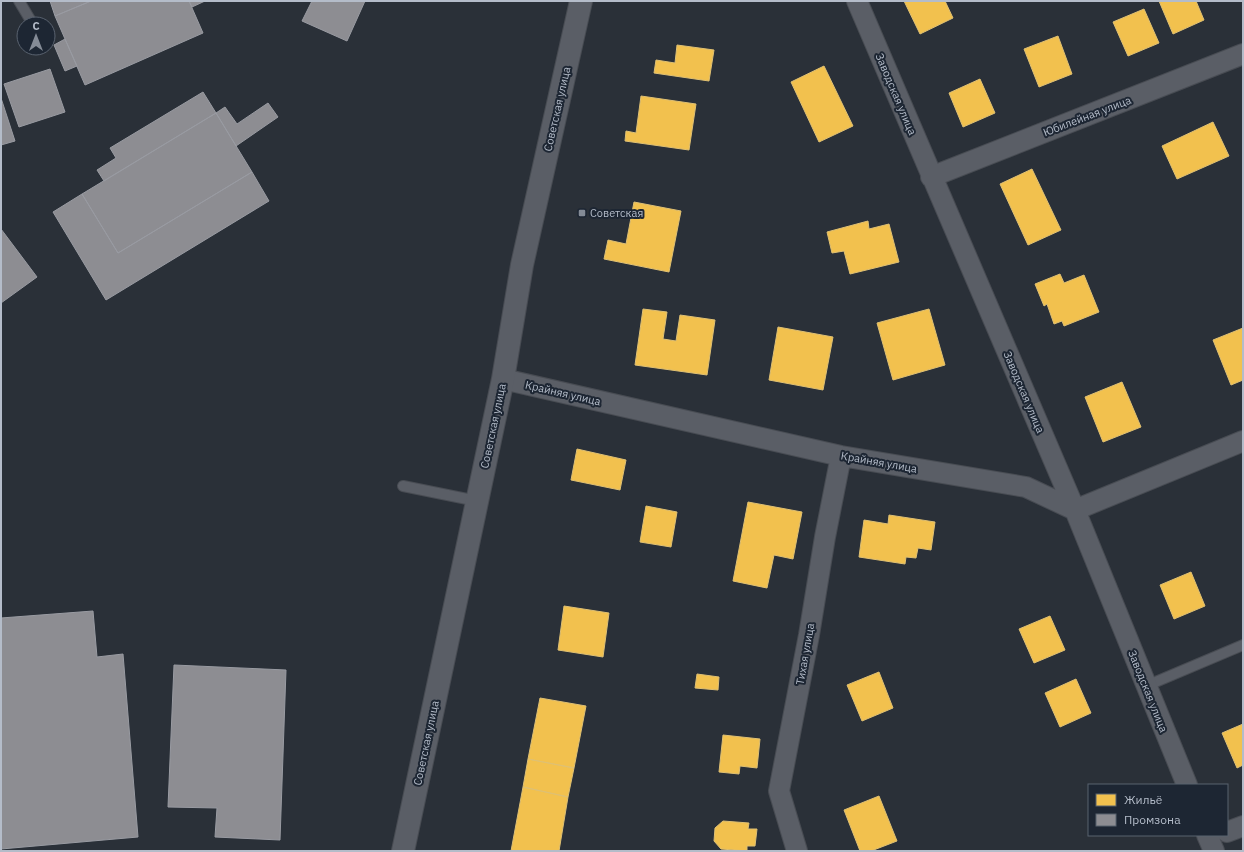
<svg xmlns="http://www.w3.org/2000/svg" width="1244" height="852" font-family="'IBM Plex Sans',sans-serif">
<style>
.homes{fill:#f2c14e;stroke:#dfc073}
.industry{fill:#8d8d92;stroke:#999ba2}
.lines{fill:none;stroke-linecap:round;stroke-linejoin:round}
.service-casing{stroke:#484c53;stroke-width:12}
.minor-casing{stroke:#484c53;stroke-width:22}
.tertiary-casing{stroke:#484c53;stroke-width:24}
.service{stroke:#5a5e66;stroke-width:10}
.minor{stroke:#5a5e66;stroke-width:20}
.tertiary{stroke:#5a5e66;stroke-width:22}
.poi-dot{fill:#848b96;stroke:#1d2633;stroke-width:1.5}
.labels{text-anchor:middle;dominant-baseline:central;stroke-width:4;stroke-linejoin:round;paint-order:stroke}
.street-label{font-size:11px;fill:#b4bcc9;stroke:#1d2633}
.poi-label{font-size:11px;fill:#b4bcc9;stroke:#1d2633;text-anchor:start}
</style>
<rect width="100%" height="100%" fill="#2a3038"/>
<path class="homes" d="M904,1H945L953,18L920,34Z
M1159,1H1196L1204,20L1173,34Z
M1144,9L1159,43L1128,56L1113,22Z
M1058,36L1072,74L1039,87L1024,49Z
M677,45L714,50L709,81L654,73L656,60L675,63Z
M824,66L853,126L819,142L791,82Z
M980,79L995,113L963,127L949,93Z
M641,96L696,104L689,150L625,141L626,131L636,133Z
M1213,122L1229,156L1177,179L1162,146Z
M1032,169L1061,230L1028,245L1000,184Z
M634,202L681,211L669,272L604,259L608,240L626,244Z
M868,221L869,229L889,224L899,262L850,274L844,251L832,253L827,232Z
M1060,274L1064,283L1084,275L1099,312L1064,326L1062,321L1054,324L1047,304L1044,306L1035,284Z
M643,309L667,312L663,339L676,341L680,315L715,320L707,375L635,365Z
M929,309L945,365L893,380L877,323Z
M778,327L833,337L823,390L769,380Z
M1243,328V380L1231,385L1213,340Z
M1122,382L1141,427L1103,442L1085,397Z
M577,449L626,460L620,490L571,480Z
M748,502L802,512L793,559L774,555L767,588L733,581Z
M646,506L677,512L671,547L640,542Z
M889,515L935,522L931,550L918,548L916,558L906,557L905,564L859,557L864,520L888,524Z
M1191,572L1205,606L1174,619L1160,585Z
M564,606L609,613L603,657L558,650Z
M1050,616L1065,650L1034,663L1019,629Z
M879,672L893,708L862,721L847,685Z
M697,674L719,677L718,690L695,688Z
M1076,679L1091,713L1060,727L1045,693Z
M540,698L586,706L574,768L528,759Z
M1243,724V765L1237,768L1222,733Z
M723,735L760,739L757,768L740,766L739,774L719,772Z
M528,759L574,768L568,797L523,787Z
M523,787L568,797L559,851H511Z
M879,796L897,841L871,851H860L844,810Z
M723,821L749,823L748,829H757L755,846H747V851L721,849L714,841L715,828Z"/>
<path class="industry" d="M50,1H91L55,16Z
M91,1H189L203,33L85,85L55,16Z
M189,1H205L192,7Z
M312,1H365L347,41L302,21Z
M65,39L77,66L65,71L54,45Z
M50,69L65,112L19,127L4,84Z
M203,92L216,113L104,181L97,170L116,158L110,148Z
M1,98L15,141L1,145Z
M268,103L278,117L236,146L216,113L225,107L237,124Z
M216,113L252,172L118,253L82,194Z
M252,172L269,201L106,300L53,212L82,194L118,253Z
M1,229L37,277L1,303Z
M93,611L97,657L123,654L138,837L1,849V618Z
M174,665L286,670L280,840L215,837L217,808L168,807Z"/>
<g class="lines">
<defs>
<path id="service" d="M19,1L31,21
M403,486L477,501
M1146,686L1243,645"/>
<path id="minor" d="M857,1L1075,510L1187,785
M931,177L1243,54
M503,379L841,456L1026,487L1075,510L1243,441
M1227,832L1243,826
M1207,835L1214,851
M797,851L779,791L809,635L825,537L841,456"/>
<path id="tertiary" d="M403,851L503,379L522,265L581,1"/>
</defs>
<use href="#service" class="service-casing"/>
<use href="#minor" class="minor-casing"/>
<use href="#tertiary" class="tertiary-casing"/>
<use href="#service" class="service"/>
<use href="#minor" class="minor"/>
<use href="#tertiary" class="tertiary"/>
</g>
<rect class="poi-dot" x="578" y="209" width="8" height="8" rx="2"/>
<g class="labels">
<g class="street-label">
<text transform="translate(896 94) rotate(67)">Заводская улица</text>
<text transform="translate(557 109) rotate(-77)">Советская улица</text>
<text transform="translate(1087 116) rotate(-21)">Юбилейная улица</text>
<text transform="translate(1024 392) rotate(67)">Заводская улица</text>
<text transform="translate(563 393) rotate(13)">Крайняя улица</text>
<text transform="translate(493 426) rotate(-78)">Советская улица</text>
<text transform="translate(879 462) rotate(10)">Крайняя улица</text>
<text transform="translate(805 654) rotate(-80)">Тихая улица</text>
<text transform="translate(1148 691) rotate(68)">Заводская улица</text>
<text transform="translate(426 743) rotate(-78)">Советская улица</text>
</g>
<g class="poi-label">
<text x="590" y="213">Советская</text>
</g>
</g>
<rect width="1244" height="852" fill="none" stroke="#b4bcc9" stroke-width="4"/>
<rect x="1088" y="784" width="140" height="52" fill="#1d2633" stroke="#59626f"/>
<rect x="1096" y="794" width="20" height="12" fill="#f2c14e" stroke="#59626f"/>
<text x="1124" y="804" font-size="12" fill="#b4bcc9">Жильё</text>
<rect x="1096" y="814" width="20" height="12" fill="#8d8d92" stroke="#59626f"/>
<text x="1124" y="824" font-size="12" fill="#b4bcc9">Промзона</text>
<g transform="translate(36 36)"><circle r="19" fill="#1d2633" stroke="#59626f"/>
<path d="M0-3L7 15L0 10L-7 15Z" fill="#848b96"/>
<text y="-6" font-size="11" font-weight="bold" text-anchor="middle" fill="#b4bcc9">С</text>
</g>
</svg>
